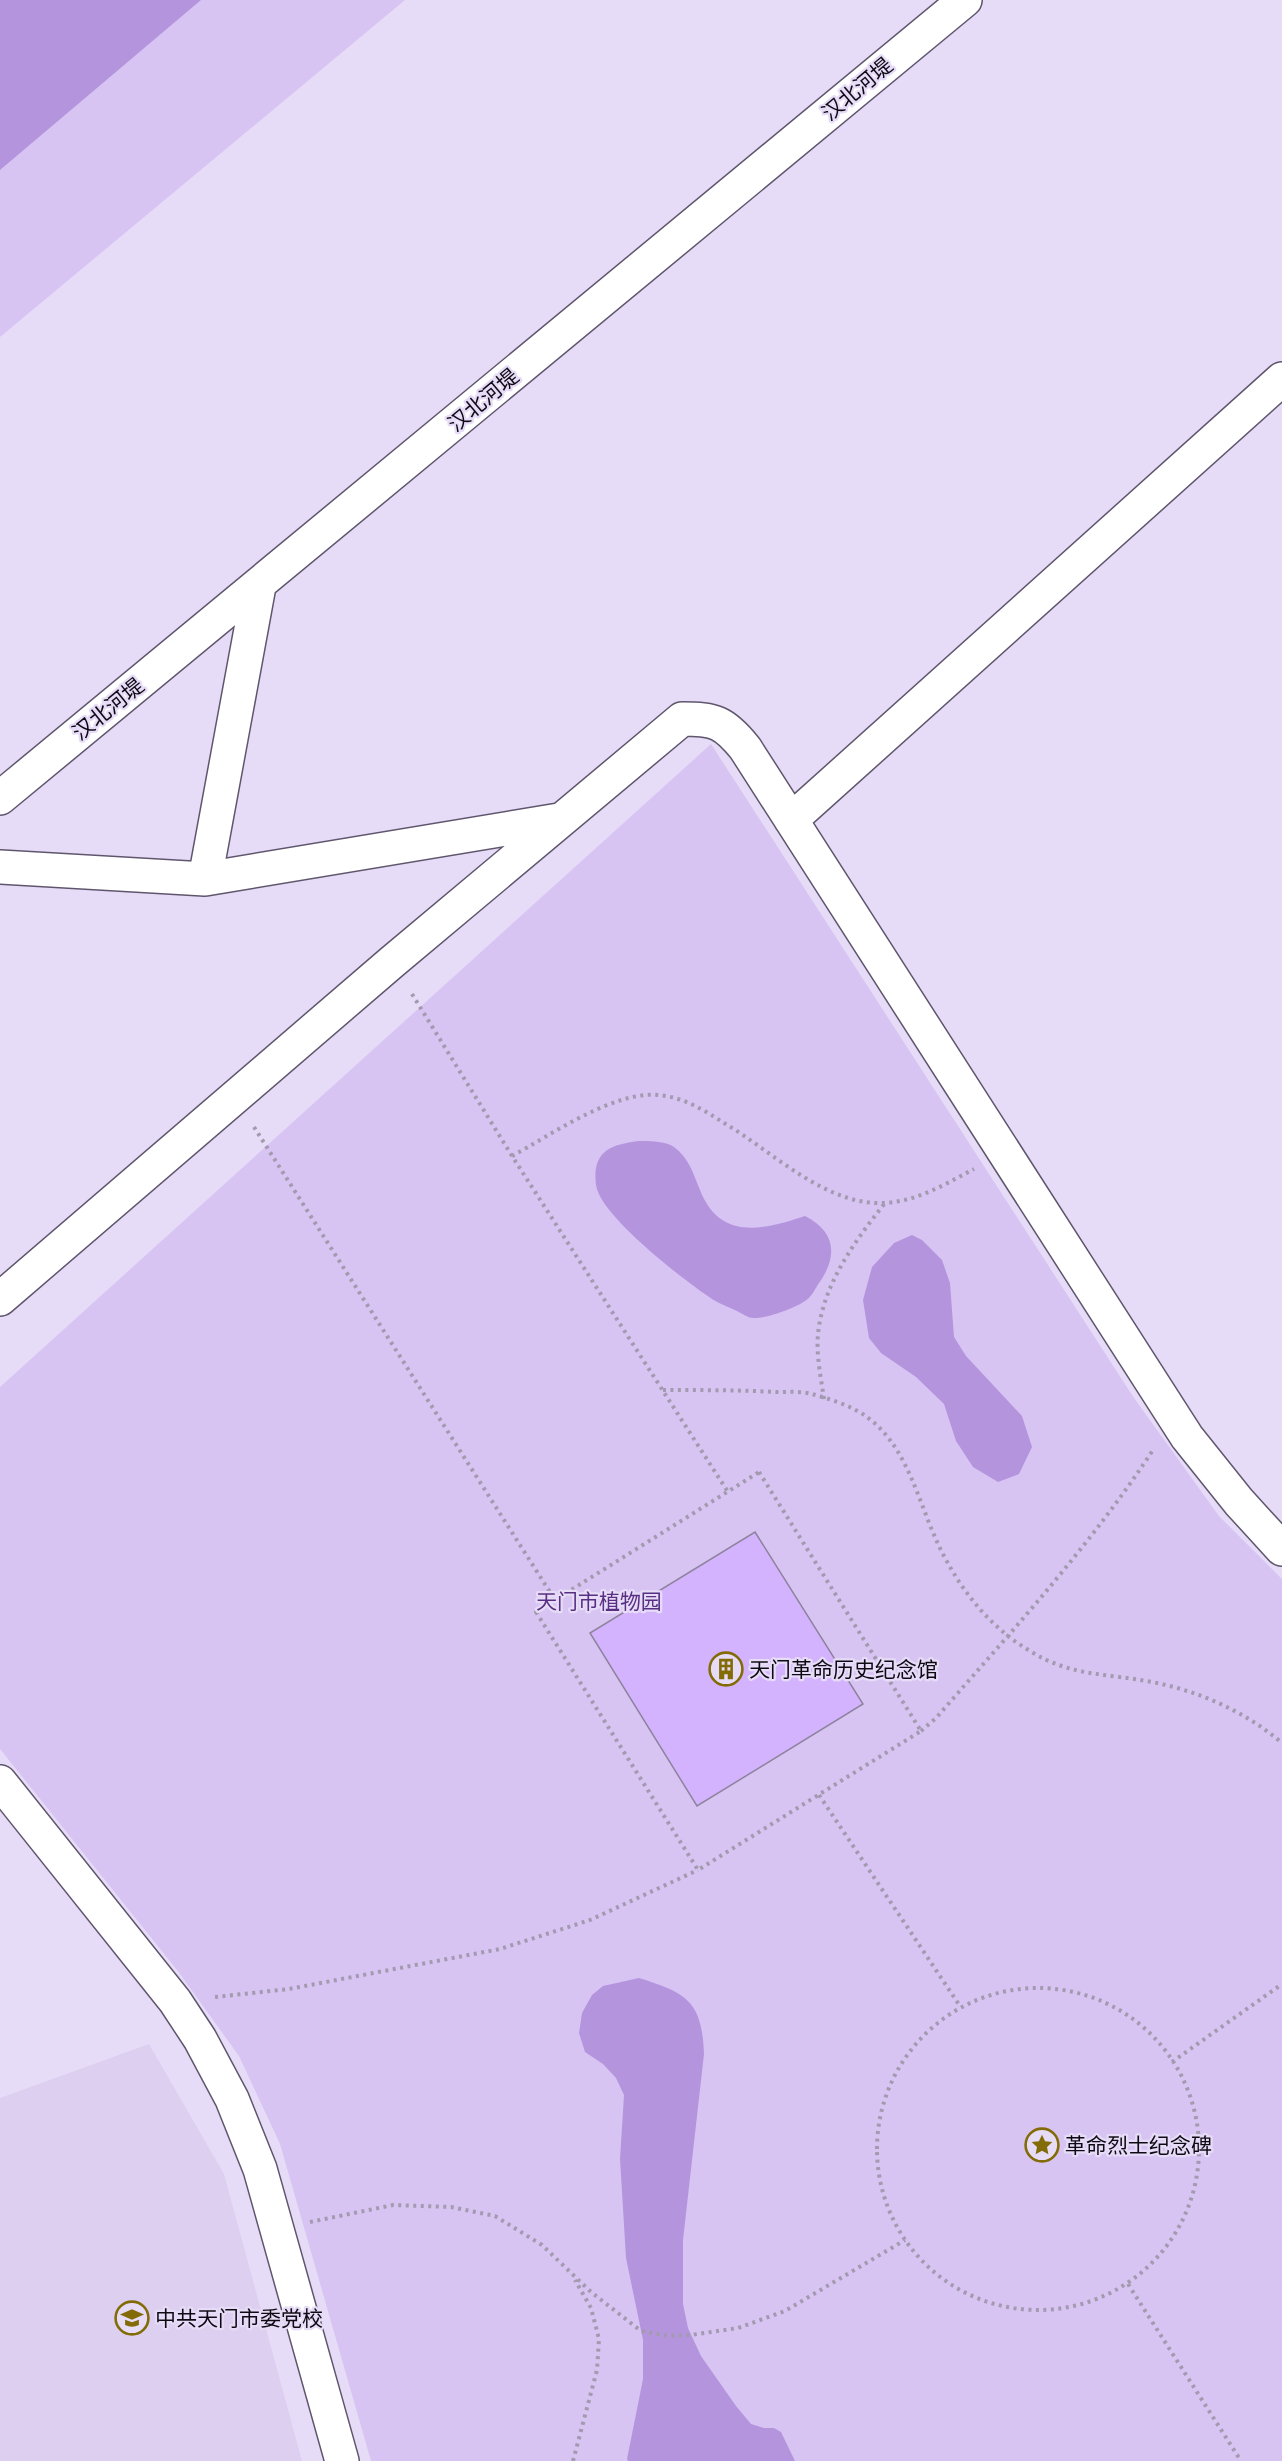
<svg xmlns="http://www.w3.org/2000/svg" width="1282" height="2461" font-family="'Work Sans','Noto Sans SC',sans-serif">
<style>
.built{fill:#ddcff0}
.green{fill:#d7c4f3}
.water{fill:#b495dd}
.building{fill:#d3b3fe;stroke:#8d839c;stroke-width:1.5}
.lines{fill:none;stroke-linecap:round;stroke-linejoin:round}
.minor-casing{stroke:#5f566d;stroke-width:36}
.path{stroke:#a39aaf;stroke-width:4;stroke-dasharray:3 4.5;stroke-linecap:butt}
.minor{stroke:#fff;stroke-width:33}
.labels{text-anchor:middle;dominant-baseline:central;stroke-width:4.5;stroke-linejoin:round;paint-order:stroke}
.street-label{font-size:21px;fill:#0e0a13;stroke:#e7dcf7}
.park-label{font-size:21px;fill:#582f83;stroke:#e7dcf7}
.poi-label{font-size:21px;fill:#0e0a13;stroke:#e7dcf7;text-anchor:start}
</style>
<rect width="100%" height="100%" fill="#e7dcf7"/>
<path class="built" d="M149,2044L224,2174L302,2461H0V2098Z"/>
<path class="green" d="M0,0H405L0,337Z
M711,744L1134,1398L1219,1516L1282,1579V2461H371L280,2144L239,2056L177,1970L0,1749V1387Z"/>
<path class="water" d="M0,0H201L0,170Z
M638,1141C648,1141 666,1141 674,1147C689,1158 693,1173 700,1190C720,1241 763,1230 805,1216C836,1232 838,1256 819,1283C815,1289 811,1298 805,1301C795,1308 766,1319 753,1318C748,1318 741,1313 737,1311C729,1307 720,1304 712,1299C685,1281 600,1216 596,1185C592,1152 609,1145 638,1141Z
M912,1235L922,1240L942,1260L950,1283L954,1337L966,1356L1022,1416L1032,1447L1019,1474L998,1482L973,1467L956,1441L944,1404L916,1377L881,1353L869,1338L863,1300L872,1267L894,1243Z
M639,1978C687,1993 702,2001 704,2054L683,2240V2304L688,2328L701,2356L736,2406L751,2424L764,2428H774L781,2432L795,2461H628L627,2459L643,2379V2340L626,2258L620,2159L624,2095L616,2078L603,2064L585,2052L579,2033L582,2013L592,1995L603,1986Z"/>
<path class="building" d="M755,1532L863,1704L697,1806L590,1633Z"/>
<g class="lines">
<defs>
<path id="minor" d="M259,586L205,879L559,820
M0,798L965,0
M791,820L1282,379
M0,867L205,879
M0,1299L392,962L682,719C715,719 724,722 745,748L1187,1437L1239,1502L1282,1549
M0,1782L175,2001L200,2039L232,2099L260,2169L342,2461"/>
</defs>
<use href="#minor" class="minor-casing"/>
<path class="path" d="M412,994L512,1156L728,1492
M254,1127L555,1600
M512,1156C551,1135 613,1091 658,1095C683,1097 704,1110 724,1123C774,1152 831,1212 894,1202C923,1198 949,1182 974,1169
M663,1390C700,1390 738,1390 776,1392C788,1392 801,1391 812,1394C830,1399 852,1406 867,1417C908,1447 918,1502 939,1546C959,1588 989,1627 1030,1651C1072,1677 1106,1673 1152,1682C1199,1691 1246,1712 1282,1743
M824,1399C821,1378 816,1355 818,1334C823,1284 855,1241 885,1203
M759,1472L921,1731L698,1870L536,1612Z
M921,1731L936,1718C1012,1631 1090,1546 1153,1450
M819,1795L960,2006
M877 2149a161 161 0 1 1 322 0a161 161 0 1 1-322 0Z
M215,1997L289,1989L500,1949L590,1920L698,1870
M1172,2062L1282,1984
M310,2222L393,2205L451,2207L495,2216L542,2245L591,2292L641,2331L668,2336L691,2335L738,2328L785,2311L905,2240
M1128,2284L1241,2461
M573,2461L597,2370L599,2339L591,2308L575,2280"/>
<use href="#minor" class="minor"/>
</g>
<defs>
<symbol id="building-ring" viewBox="-11 -11 22 22"><circle r="9.5" fill="#e7dcf7" stroke="#836c07" stroke-width="1.5"/><path d="M-4-6H4V6H1V3H-1V6H-4ZM-2.5-4.3h1.7v1.8h-1.7ZM.8-4.3h1.7v1.8H.8ZM-2.5-1h1.7V.8h-1.7ZM.8-1h1.7V.8H.8Z" fill="#836c07"/></symbol>
<symbol id="sight-ring" viewBox="-11 -11 22 22"><circle r="9.5" fill="#e7dcf7" stroke="#836c07" stroke-width="1.5"/><path d="M0-6L1.8-2.2L6-1.7L2.9 1.2L3.7 5.4L0 3.3L-3.7 5.4L-2.9 1.2L-6-1.7L-1.8-2.2Z" fill="#836c07"/></symbol>
<symbol id="school-ring" viewBox="-11 -11 22 22"><circle r="9.5" fill="#e7dcf7" stroke="#836c07" stroke-width="1.5"/><path d="M0-5L7-2L0 1L-7-2ZM-4 1L0 2.5L4 1V4Q0 6-4 4Z" fill="#836c07"/></symbol>
</defs>
<g fill-rule="evenodd">
<use href="#building-ring" x="707" y="1650" width="38" height="38"/>
<use href="#sight-ring" x="1023" y="2126" width="38" height="38"/>
<use href="#school-ring" x="113" y="2299" width="38" height="38"/>
</g>
<g class="labels">
<g class="street-label">
<text transform="translate(857 89) rotate(-40)">汉北河堤</text>
<text transform="translate(483 400) rotate(-40)">汉北河堤</text>
<text transform="translate(108 709) rotate(-39)">汉北河堤</text>
</g>
<g class="park-label">
<text x="599" y="1601">天门市植物园</text>
</g>
<g class="poi-label">
<text x="749" y="1669">天门革命历史纪念馆</text>
<text x="1065" y="2145">革命烈士纪念碑</text>
<text x="155" y="2318">中共天门市委党校</text>
</g>
</g>
</svg>
